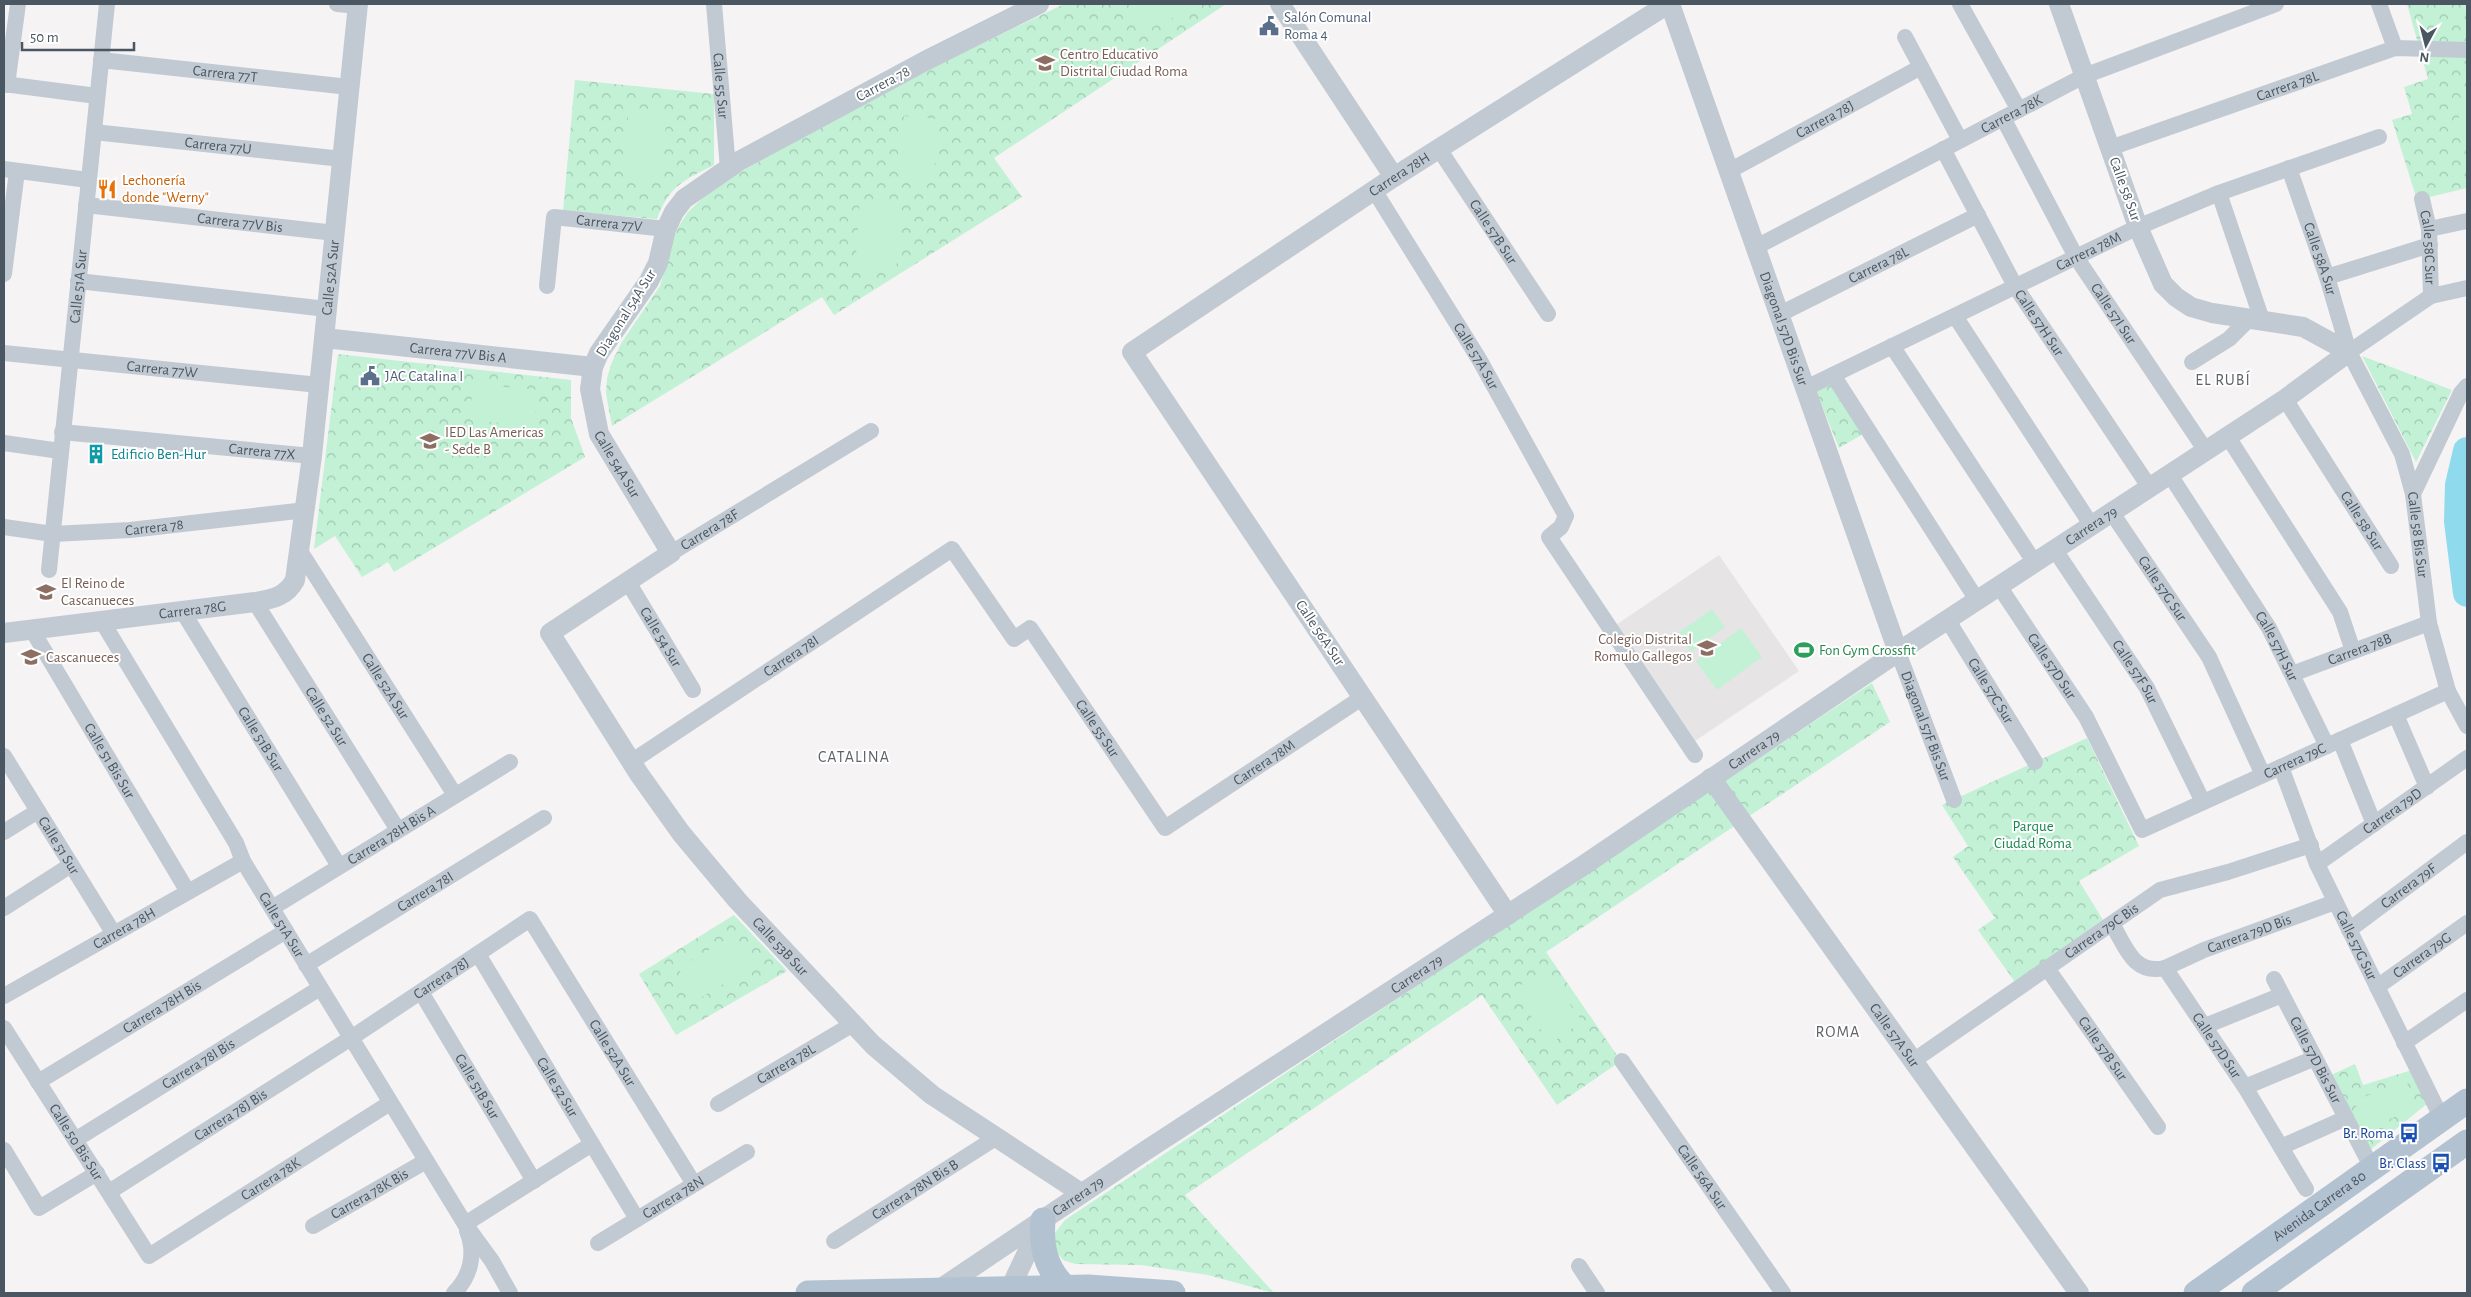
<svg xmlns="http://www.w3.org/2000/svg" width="2471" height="1297" font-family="'Alegreya Sans',sans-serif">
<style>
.education{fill:#e6e4e5}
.forest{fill:url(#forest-crowns)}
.pitch{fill:#c3f1d5}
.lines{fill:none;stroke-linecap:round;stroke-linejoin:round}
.river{stroke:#90daee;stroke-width:28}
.minor{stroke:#c1cad2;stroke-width:16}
.tertiary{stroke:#c1cad2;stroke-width:20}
.primary{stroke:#b3c2d1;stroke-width:25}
.labels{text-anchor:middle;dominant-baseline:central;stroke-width:4;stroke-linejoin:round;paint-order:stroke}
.service-label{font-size:15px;fill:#4e5e75;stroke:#fff;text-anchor:start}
.education-label{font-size:15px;fill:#785e54;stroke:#fff;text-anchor:start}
.street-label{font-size:15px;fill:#4a5661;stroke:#fff}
.food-label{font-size:15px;fill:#c56008;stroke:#fff;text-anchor:start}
.culture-label{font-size:15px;fill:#0d838f;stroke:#fff;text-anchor:start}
.leisure-label{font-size:15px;fill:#27864d;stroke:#fff;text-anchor:start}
.park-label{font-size:15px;fill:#17864f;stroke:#fff}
.transit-label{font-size:15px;fill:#164399;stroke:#fff;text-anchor:end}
.neighbourhood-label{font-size:16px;letter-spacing:1px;fill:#5f6368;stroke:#fff}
</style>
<defs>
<pattern id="forest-crowns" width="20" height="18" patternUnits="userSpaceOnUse" patternTransform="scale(1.25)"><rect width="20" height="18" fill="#c3f1d5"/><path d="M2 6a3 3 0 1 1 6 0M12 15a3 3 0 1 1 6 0" fill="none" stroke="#a0c6b0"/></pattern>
</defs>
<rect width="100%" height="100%" fill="#f5f3f3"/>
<path class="education" d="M1719,555L1799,671L1695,741L1616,625Z"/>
<path class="forest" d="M1064,4H1226L994,158L1022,197L834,315L822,297L612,426L606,394L607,378L612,362L622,342L660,286L675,232L688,212L704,197L737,174L889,89Z
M2407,4H2467V188L2417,200L2392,120L2412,114L2404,87L2428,79Z
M575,80L714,94V165C684,180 669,186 657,219L563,211Z
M338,354L571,380V418L585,457L394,572L388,562L362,577L335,536L314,549Z
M2362,356L2452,390L2416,462Z
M1831,384L1865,433L1839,448L1816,391Z
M1872,683L1890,722L1546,952L1621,1061L1557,1105L1482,995L1185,1195L1274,1293L1208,1275L1141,1265L1075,1264L1063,1260L1055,1250V1233L1065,1220Z
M2087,738L2139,846L2079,881L2103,920L2015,982L1978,930L1995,918L1953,857L1968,846L1942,805Z
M734,915L787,971L676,1035L639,974Z
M2355,1064L2363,1085L2412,1070L2428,1103L2370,1150L2331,1075Z"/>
<path class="pitch" d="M1128,4H1202L1142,32Z
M2461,99H2467V134L2457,133Z
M629,107L667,111L661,180L623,177Z
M904,116L939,119L933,183L898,180Z
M860,200L901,203L896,272L855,269Z
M473,384L538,390L534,426L470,420Z
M1712,609L1725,627L1691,652L1678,633Z
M1741,628L1762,657L1717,690L1696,661Z
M735,935L753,966L697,1000L678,968Z
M1544,969L1582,1021L1551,1044L1513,991Z
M2406,1080L2417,1108L2365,1129L2354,1101Z"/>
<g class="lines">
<path class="river" d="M2467,451L2459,485L2458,521L2467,593"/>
<g class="minor">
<path d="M337,4L358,6"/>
<path id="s1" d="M714,4L728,168"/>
<path d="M1960,4L2019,110"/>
<path d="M2379,4L2395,48"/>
<path d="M1905,37L1960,140"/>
<path id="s2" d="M101,60L349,87"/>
<path d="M4,84L97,96"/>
<path d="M7,85L18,4"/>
<path id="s3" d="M2003,118L2076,257L2206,451"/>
<path id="s4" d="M94,132L342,159"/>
<path id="s5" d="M2110,148L2395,48L2467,50"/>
<path id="s6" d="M1439,149L1548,314"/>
<path id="s7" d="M1943,149L2015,286L2150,488"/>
<path id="s8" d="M2289,168L2327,277L2349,352L2402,454L2413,494L2429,623L2448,691L2467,726"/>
<path d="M4,169L88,180"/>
<path id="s9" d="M1729,171L1921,67"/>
<path id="s10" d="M1374,190L1479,359L1566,516L1561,527L1549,537L1695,755"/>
<path d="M2219,193L2262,320"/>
<path id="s11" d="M2422,199L2429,229L2431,296"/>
<path id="s12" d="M86,205L335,233"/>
<path d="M2429,229L2467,221"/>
<path id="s13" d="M1756,247L2084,76L2276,4"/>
<path d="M4,274L17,171"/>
<path d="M2327,277L2430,245"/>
<path d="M78,281L327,309"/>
<path id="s14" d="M547,286L554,217L666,229"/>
<path id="s15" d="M1780,314L1978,215"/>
<path d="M1955,316L2092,526"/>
<path d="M1892,346L2035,563"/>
<path d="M2349,352L2431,296L2467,288"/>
<path id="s16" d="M4,353L319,385"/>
<path d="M2192,362L2229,339L2248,320"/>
<path d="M1833,375L1977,600"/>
<path id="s17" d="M1806,388L2138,227L2219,193L2379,137"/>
<path id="s18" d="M2285,399L2391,566"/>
<path id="s19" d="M62,432L312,456"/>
<path d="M2228,437L2340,612L2353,651"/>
<path d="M4,443L60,451"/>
<path id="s20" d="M2170,475L2269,628L2327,746"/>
<path d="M2413,494L2461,393L2467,386"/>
<path id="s21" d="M2112,513L2209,657L2263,775"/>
<path id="s22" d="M4,527L53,534L130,530L306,510"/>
<path id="s23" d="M2055,550L2147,688L2203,802"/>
<path id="s24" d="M300,551L455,795"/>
<path id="s25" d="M671,553L871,431"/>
<path id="s26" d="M49,570L107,4"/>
<path id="s27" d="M628,582L693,690"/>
<path id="s28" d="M1999,586L2086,717L2142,830L2448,691"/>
<path id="s29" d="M255,602L398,830"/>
<path id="s30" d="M183,612L339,866"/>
<path id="s31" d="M1947,619L2035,762"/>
<path id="s32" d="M103,623L236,843L243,861L465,1224L492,1261L510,1293"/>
<path id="s33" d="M32,630L188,892"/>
<path id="s34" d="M1898,652L1954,800"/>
<path id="s35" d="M2292,674L2429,623"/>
<path d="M2396,715L2427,787"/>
<path d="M2340,740L2374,824"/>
<path id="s36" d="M4,756L114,934"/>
<path id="s37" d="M631,762L952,549L1014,639L1030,628L1165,828L1363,697"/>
<path id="s38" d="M2281,767L2317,864L2442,1119"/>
<path d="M4,832L38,811"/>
<path id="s39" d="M2317,864L2467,758"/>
<path d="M4,908L71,865"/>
<path id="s40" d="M272,908L510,762"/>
<path id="s41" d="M2112,924C2126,947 2133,975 2165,968L2245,1087L2306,1189"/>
<path id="s42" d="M2349,930L2467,842"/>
<path id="s43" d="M478,954L637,1219"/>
<path id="s44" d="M306,965L544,818"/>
<path id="s45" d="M2047,968L2158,1127"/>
<path id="s46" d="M2165,968L2204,950L2335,902"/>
<path id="s47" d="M2274,979L2372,1168"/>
<path id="s48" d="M2377,987L2467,923"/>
<path id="s49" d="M421,992L534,1181"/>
<path id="s50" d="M4,996L243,861"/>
<path d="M2205,1026L2282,995"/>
<path id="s51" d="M4,1028L149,1256L390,1103"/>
<path d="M2404,1043L2467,1000"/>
<path id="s52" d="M1622,1061L1783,1293"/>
<path id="s53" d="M1913,1061L2160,890L2228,872L2311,845"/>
<path id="s54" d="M38,1082L286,931"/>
<path d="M2245,1087L2315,1058"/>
<path id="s55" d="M718,1104L853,1024"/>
<path id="s56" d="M75,1140L320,988"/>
<path d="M2281,1147L2346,1118"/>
<path d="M4,1150L39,1208L97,1173"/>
<path id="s57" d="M109,1192L351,1038L530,919L694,1184"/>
<path d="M465,1224L592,1144"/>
<path id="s58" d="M313,1226L426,1161"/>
<path id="s59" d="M834,1241L997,1137"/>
<path id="s60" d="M598,1243L747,1152"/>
<path d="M1579,1266L1597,1293"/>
<path d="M454,1293C471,1276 476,1253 467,1231"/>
</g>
<g class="tertiary">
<path id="s61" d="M1039,4L925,61L739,161L684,199L674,212L666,229L658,263L649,281L599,353L593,367L590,389L599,434L671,553L550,633L639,774L681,833L737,900L873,1045L932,1095L1081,1193"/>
<path d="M1280,4L1394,177"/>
<path id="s62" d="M1670,4L1898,652"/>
<path id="s63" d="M324,338L593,367"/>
<path id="s64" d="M4,633L255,602C272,599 286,597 295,580L312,456L358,4"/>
<path id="s65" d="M1711,778L2079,1293"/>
<path id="s66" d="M1508,915L1132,352L1394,177L1668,4"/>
<path id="s67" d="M937,1291L1145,1151L1584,865L1898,652L2285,399L2349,352L2303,327L2212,313L2191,307L2176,297L2163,284L2138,227L2059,4"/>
<path d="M1008,1293L1042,1221"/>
</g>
<g class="primary">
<path d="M1043,1220C1041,1246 1045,1269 1066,1288"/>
<path d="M808,1293L1088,1287L1173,1293"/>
<path id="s68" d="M2196,1293L2467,1101"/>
<path d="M2254,1293L2467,1142"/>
</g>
</g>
<defs>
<symbol id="civic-bare" viewBox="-9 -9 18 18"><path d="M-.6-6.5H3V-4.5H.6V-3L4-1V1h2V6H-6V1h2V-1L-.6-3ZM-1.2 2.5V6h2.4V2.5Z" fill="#5c6f8a" stroke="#fff" stroke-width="2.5" paint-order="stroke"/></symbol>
<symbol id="school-bare" viewBox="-9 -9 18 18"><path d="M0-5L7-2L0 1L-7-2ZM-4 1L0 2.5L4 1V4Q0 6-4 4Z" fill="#8d6e63" stroke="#fff" stroke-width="2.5" paint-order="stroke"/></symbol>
<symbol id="restaurant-bare" viewBox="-9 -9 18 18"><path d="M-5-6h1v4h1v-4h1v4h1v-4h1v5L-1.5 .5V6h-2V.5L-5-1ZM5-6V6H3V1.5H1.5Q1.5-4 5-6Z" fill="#e8710a" stroke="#fff" stroke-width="2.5" paint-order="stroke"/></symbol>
<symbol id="building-bare" viewBox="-9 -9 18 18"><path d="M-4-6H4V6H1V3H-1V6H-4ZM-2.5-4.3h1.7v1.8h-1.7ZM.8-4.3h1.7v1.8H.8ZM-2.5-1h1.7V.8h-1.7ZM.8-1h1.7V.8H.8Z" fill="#0f9aa8" stroke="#fff" stroke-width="2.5" paint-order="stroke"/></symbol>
<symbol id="university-bare" viewBox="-9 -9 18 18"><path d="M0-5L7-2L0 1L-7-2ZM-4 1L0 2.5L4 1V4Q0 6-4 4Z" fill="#8d6e63" stroke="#fff" stroke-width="2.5" paint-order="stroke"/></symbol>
<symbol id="stadium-bare" viewBox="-9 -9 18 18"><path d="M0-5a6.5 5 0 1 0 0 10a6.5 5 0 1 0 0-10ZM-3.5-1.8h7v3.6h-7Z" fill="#2e9e5b" stroke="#fff" stroke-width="2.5" paint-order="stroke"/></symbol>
<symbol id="bus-bare" viewBox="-9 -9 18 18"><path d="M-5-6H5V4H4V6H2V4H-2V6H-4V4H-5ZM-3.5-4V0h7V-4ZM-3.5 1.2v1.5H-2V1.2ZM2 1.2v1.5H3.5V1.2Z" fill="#1a4fb4" stroke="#fff" stroke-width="2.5" paint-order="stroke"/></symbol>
</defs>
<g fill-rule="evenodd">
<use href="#civic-bare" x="1255" y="12" width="28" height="28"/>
<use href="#school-bare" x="1031" y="49" width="28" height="28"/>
<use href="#restaurant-bare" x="93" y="175" width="28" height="28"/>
<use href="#civic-bare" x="356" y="362" width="28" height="28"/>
<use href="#school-bare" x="416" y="427" width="28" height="28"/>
<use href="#building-bare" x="82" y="440" width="28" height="28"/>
<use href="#university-bare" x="32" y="578" width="28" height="28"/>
<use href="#school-bare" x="1693" y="634" width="28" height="28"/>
<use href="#stadium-bare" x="1790" y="636" width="28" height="28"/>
<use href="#school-bare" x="17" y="643" width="28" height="28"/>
<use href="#bus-bare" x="2395" y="1119" width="28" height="28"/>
<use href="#bus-bare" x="2427" y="1149" width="28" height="28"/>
</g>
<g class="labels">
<g class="service-label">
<text x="1284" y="17">Salón Comunal<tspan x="1284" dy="17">Roma 4</tspan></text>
<text x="385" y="376">JAC Catalina I</text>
</g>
<g class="education-label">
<text x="1060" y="54">Centro Educativo<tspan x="1060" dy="17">Distrital Ciudad Roma</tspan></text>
<text x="445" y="432">IED Las Americas<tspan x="445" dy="17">- Sede B</tspan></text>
<text x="61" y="583">El Reino de<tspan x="61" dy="17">Cascanueces</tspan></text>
<text x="1692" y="639" text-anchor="end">Colegio Distrital<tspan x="1692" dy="17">Romulo Gallegos</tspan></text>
<text x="46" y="657">Cascanueces</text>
</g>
<g class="street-label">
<text stroke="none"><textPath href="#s2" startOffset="125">Carrera 77T</textPath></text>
<text transform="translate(883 84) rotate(-28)">Carrera 78</text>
<text stroke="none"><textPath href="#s1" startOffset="82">Calle 55 Sur</textPath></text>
<text stroke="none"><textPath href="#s5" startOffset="188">Carrera 78L</textPath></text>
<text stroke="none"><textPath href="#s13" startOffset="288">Carrera 78K</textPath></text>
<text stroke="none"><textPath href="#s9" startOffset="109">Carrera 78J</textPath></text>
<text stroke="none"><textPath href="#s4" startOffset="125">Carrera 77U</textPath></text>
<text stroke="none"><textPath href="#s66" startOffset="998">Carrera 78H</textPath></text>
<text transform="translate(2125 189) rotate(70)">Calle 58 Sur</text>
<text stroke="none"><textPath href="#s12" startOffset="155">Carrera 77V Bis</textPath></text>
<text stroke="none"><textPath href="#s14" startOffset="125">Carrera 77V</textPath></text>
<text stroke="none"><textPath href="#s6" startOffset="99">Calle 57B Sur</textPath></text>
<text stroke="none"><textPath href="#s11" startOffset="49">Calle 58C Sur</textPath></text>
<text stroke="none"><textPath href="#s17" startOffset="314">Carrera 78M</textPath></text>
<text stroke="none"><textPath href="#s8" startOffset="96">Calle 58A Sur</textPath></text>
<text stroke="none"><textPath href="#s15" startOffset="110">Carrera 78L</textPath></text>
<text stroke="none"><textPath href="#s64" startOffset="605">Calle 52A Sur</textPath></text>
<text stroke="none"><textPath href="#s26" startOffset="285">Calle 51A Sur</textPath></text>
<text transform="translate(626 313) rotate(-58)">Diagonal 54A Sur</text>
<text stroke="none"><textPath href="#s3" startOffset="225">Calle 57I Sur</textPath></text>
<text stroke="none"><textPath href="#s7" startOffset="199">Calle 57H Sur</textPath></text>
<text stroke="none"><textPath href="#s62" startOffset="344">Diagonal 57D Bis Sur</textPath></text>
<text stroke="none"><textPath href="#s63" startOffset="135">Carrera 77V Bis A</textPath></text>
<text stroke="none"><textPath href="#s10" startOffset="195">Calle 57A Sur</textPath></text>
<text stroke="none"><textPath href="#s16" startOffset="159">Carrera 77W</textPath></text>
<text stroke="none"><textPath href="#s19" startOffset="201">Carrera 77X</textPath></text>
<text stroke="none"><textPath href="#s61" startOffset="702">Calle 54A Sur</textPath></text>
<text stroke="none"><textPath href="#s18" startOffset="144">Calle 58 Sur</textPath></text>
<text stroke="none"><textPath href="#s67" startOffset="1385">Carrera 79</textPath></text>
<text stroke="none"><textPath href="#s22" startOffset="151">Carrera 78</textPath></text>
<text stroke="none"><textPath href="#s25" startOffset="45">Carrera 78F</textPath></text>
<text stroke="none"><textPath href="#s8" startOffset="391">Calle 58 Bis Sur</textPath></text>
<text stroke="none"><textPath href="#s21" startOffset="91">Calle 57G Sur</textPath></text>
<text stroke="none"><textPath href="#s64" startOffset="190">Carrera 78G</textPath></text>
<text transform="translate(1320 633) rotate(56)">Calle 56A Sur</text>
<text stroke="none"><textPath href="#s27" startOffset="64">Calle 54 Sur</textPath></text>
<text stroke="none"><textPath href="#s20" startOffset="202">Calle 57H Sur</textPath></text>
<text stroke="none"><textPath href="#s35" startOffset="72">Carrera 78B</textPath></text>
<text stroke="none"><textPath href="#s37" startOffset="192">Carrera 78I</textPath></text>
<text stroke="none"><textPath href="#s28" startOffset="96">Calle 57D Sur</textPath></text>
<text stroke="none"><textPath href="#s23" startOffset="146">Calle 57F Sur</textPath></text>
<text stroke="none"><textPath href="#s24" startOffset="160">Calle 52A Sur</textPath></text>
<text stroke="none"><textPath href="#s31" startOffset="84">Calle 57C Sur</textPath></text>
<text stroke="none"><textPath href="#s29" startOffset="135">Calle 52 Sur</textPath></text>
<text stroke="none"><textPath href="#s34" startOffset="79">Diagonal 57F Bis Sur</textPath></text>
<text stroke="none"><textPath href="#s37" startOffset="635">Calle 55 Sur</textPath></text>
<text stroke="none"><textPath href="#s30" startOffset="149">Calle 51B Sur</textPath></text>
<text stroke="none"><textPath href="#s67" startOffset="980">Carrera 79</textPath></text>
<text stroke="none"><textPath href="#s33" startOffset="152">Calle 51 Bis Sur</textPath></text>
<text stroke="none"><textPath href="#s28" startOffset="451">Carrera 79C</textPath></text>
<text stroke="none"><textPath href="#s37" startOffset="874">Carrera 78M</textPath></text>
<text stroke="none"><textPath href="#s39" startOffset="92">Carrera 79D</textPath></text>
<text stroke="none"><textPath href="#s40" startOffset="140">Carrera 78H Bis A</textPath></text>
<text stroke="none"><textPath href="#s36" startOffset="105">Calle 51 Sur</textPath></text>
<text stroke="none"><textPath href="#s42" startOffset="74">Carrera 79F</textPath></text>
<text stroke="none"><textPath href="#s44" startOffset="140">Carrera 78I</textPath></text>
<text stroke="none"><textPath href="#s32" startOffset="351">Calle 51A Sur</textPath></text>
<text stroke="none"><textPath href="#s50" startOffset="138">Carrera 78H</textPath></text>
<text stroke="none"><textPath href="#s53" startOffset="229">Carrera 79C Bis</textPath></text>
<text stroke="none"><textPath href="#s46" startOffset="91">Carrera 79D Bis</textPath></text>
<text stroke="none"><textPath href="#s38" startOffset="194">Calle 57G Sur</textPath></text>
<text stroke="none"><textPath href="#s61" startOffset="1341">Calle 53B Sur</textPath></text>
<text stroke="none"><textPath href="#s48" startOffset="55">Carrera 79G</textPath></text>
<text stroke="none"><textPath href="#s67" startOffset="575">Carrera 79</textPath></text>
<text stroke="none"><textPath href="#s57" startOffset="395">Carrera 78J</textPath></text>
<text stroke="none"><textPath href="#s54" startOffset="145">Carrera 78H Bis</textPath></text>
<text stroke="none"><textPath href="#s65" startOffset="316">Calle 57A Sur</textPath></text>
<text stroke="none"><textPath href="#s41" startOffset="169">Calle 57D Sur</textPath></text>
<text stroke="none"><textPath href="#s45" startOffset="98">Calle 57B Sur</textPath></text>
<text stroke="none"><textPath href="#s57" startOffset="659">Calle 52A Sur</textPath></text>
<text stroke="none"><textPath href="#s47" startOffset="91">Calle 57D Bis Sur</textPath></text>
<text stroke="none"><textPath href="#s56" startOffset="145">Carrera 78I Bis</textPath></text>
<text stroke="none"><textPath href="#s55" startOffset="79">Carrera 78L</textPath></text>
<text stroke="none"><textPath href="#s49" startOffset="110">Calle 51B Sur</textPath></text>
<text stroke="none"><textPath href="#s43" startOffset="155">Calle 52 Sur</textPath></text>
<text stroke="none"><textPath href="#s57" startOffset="144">Carrera 78J Bis</textPath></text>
<text stroke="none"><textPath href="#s51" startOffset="135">Calle 50 Bis Sur</textPath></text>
<text stroke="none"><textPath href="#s52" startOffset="141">Calle 56A Sur</textPath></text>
<text stroke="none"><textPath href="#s51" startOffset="414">Carrera 78K</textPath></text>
<text stroke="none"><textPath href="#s59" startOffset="96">Carrera 78N Bis B</textPath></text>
<text stroke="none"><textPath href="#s58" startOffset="65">Carrera 78K Bis</textPath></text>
<text stroke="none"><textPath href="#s67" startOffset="170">Carrera 79</textPath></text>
<text stroke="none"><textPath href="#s60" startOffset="88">Carrera 78N</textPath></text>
<text stroke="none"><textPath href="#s68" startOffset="151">Avenida Carrera 80</textPath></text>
</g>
<g class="food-label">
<text x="122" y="180">Lechonería<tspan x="122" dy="17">donde "Werny"</tspan></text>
</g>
<g class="culture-label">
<text x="111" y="454">Edificio Ben-Hur</text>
</g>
<g class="leisure-label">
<text x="1819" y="650">Fon Gym Crossfit</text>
</g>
<g class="park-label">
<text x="2033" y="826">Parque<tspan x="2033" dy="17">Ciudad Roma</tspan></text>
</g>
<g class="transit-label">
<text x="2394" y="1133">Br. Roma</text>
<text x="2426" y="1163">Br. Class</text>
</g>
<g class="neighbourhood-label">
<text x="2223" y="380">EL RUBÍ</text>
<text x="854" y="757">CATALINA</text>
<text x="1838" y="1032">ROMA</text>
</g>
</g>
<rect width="2471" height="1297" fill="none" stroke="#4a5661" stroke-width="10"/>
<g transform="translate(2426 45) rotate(187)" stroke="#ffffff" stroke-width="4" paint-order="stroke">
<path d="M0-4L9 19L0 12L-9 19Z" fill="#4a5661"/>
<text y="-8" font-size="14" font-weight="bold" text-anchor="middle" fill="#4a5661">N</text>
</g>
<path d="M22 42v8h112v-8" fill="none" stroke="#4a5661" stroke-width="2.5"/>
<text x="30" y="42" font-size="15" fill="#4a5661" stroke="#ffffff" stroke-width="4" paint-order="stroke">50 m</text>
</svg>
